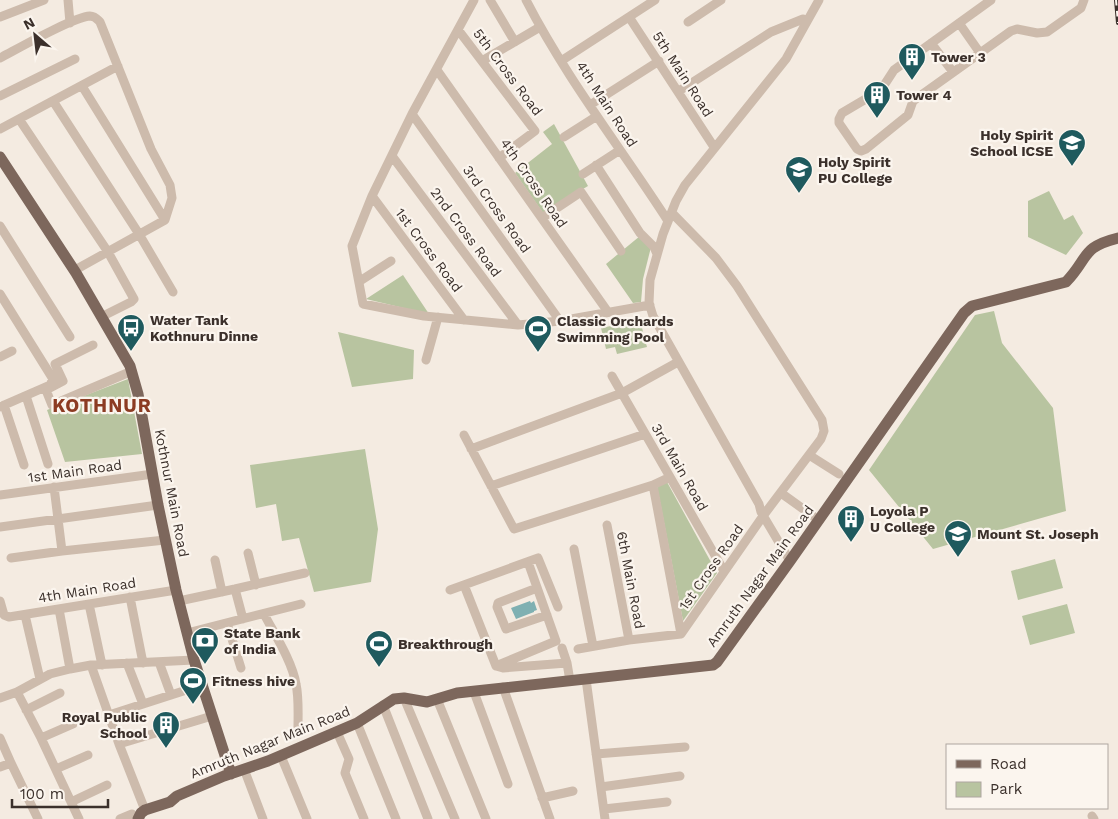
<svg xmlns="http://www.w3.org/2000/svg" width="1118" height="819" font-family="'Work Sans',sans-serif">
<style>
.green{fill:#b8c4a0}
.water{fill:#7fb0b2}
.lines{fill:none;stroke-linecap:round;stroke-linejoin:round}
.minor{stroke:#cdbbac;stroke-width:9}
.major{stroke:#7d675c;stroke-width:11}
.rail-casing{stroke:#3b302b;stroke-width:4}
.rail{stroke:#fbf5ee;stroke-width:2;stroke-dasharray:5.5;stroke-linecap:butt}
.labels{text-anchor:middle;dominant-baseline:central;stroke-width:4.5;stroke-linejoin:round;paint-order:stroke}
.poi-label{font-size:14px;font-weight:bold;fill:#3b302b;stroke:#fbf5ee;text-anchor:start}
.street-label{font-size:14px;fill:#3b302b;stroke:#fbf5ee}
.district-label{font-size:19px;font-weight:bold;letter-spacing:1px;fill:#8c3b22;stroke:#fbf5ee}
</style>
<rect width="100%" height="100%" fill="#f4ebe1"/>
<path class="green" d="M554,124L588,186L543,213L515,173L552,144L543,132Z
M1049,191L1064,220L1073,215L1083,233L1066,255L1028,237V201Z
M640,236L651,247L643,279L641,302L633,303L606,264Z
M403,275L429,314L366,299Z
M994,311L1002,343L1053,408L1066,511L933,549L869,470L975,315Z
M640,320L647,347L617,354L615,347L606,349L601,328Z
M338,332L414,350L413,379L352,387Z
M128,379L142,454L65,462L47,410Z
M365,449L378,529L371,582L314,592L299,538L282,541L276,504L256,508L250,465Z
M667,482L717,573L683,621L657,486Z
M1055,559L1063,588L1018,600L1011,571Z
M1067,604L1075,633L1030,645L1022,616Z"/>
<path class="water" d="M530,601L531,603L534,601L537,610L534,611V612L516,619L511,608Z"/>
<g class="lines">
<path class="minor" d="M68,0L70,23
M474,0L412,114L372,196L352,246L363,304L424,316L518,325L560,321L650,305
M490,0L515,42
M526,0C566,78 621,148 668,221
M991,0L894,70L881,90L842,113L839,119V123L857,149L861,151L866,149L908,115L913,101L1011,31L1017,29L1037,33L1047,32L1081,8L1084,0
M0,17L44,0
M629,17L714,147
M688,22L721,0
M959,23L980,53
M459,31L535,131L499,158
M931,43L953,72
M0,58C19,48 73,17 90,16C95,16 97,19 100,22L151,149L170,185L172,198L165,220L75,270
M482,61L540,27
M561,61L655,0
M437,70L608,312
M82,86L165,220
M679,91L771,32L803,19
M0,96L75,59
M53,101L139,234L173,292
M590,105L659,61
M412,114L560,321
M19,119L108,252L134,299L131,302L101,317
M0,129L118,66
M564,137L597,116
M392,156L518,325
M596,165L640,233L654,247L657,254
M583,174L620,150
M372,196L464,320
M542,218L581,192L621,251
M0,226L70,337
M360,281L391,261
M0,294L53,379L50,385L0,407
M93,345L55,364L63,381L46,390L52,405L132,371
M0,357L12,351
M426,360L438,317
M612,376L724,571
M26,396L48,464
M4,405L24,465
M464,435L514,529L653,485L670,477
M471,449L622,393L678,362
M809,455L839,474
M653,485L681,634
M491,486L645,434
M54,487L62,551
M781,493L813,516
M0,495L153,474
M607,525L629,640
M0,527L158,505
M574,549L593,646
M248,553L256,585
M11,558L62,551L165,540
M215,560L222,592
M790,561L761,512L759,504L653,316L649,303L650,280L663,234L676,201L685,185L786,59L819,0
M464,585L496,666L503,668L567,663
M537,588L498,603L497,607L506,629L547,615
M450,590L538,558L558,607
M130,597L143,663
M0,601L4,615
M179,601L235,589
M89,604L102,665
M59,609L70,669
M264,614C275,635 292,661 296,684C299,698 298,713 298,727
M4,615L9,617L176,590
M25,615L40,679
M243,619L235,589L305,573
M227,623L241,668
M187,633L301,604
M562,648L567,663L570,681
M578,649L629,640L681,634L763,516L821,439L824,431L822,420L737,286L716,258L672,213
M159,662L171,695
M127,663L143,704
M91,665L119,744L143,805
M496,666L556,641L528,562
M586,679L605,819
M503,687L550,819
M17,692L41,738L79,819
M474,692L508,784
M0,698L17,692L50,674L70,669L91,665L194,660
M404,698L455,819
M437,699L486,819
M383,705L428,819
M26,710L60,693
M109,715L202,685
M357,723L396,819
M337,732L349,759L345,773L364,819
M0,738L11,763
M41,738L73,724
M119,744L212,716
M596,754L685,747
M281,756L307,819
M0,767L11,763L38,819
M56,769L88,755
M244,769L263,819
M601,787L680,776
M542,798L573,791
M71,802L107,785
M604,809L667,802
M1092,816L1094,819
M120,819L132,814"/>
<path class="major" d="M0,157L76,273L130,366L138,394L158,505L176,590L194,660L231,774
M138,819L141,813L145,810L170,802L177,796L224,776L268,761L357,723L394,699L404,698L427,702L457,693L713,665L717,662L790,561L964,313L972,306L1066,282C1089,258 1081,247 1118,238"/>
<defs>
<path id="rail" d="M1116,0L1118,23"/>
</defs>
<use href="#rail" class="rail-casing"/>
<use href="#rail" class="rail"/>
</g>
<defs>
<symbol id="building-pin" viewBox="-11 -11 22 30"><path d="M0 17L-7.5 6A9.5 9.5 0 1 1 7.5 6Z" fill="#1f5a5e" stroke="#fbf5ee"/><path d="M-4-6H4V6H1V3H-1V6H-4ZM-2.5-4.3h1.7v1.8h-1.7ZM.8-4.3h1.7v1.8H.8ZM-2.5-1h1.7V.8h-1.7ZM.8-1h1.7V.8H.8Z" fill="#fff"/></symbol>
<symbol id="school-pin" viewBox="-11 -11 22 30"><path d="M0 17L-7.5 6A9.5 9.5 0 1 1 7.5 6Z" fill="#1f5a5e" stroke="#fbf5ee"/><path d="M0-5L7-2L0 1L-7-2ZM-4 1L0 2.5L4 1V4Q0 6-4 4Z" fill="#fff"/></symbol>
<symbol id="bus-pin" viewBox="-11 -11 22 30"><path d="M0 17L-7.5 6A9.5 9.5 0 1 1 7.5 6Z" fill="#1f5a5e" stroke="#fbf5ee"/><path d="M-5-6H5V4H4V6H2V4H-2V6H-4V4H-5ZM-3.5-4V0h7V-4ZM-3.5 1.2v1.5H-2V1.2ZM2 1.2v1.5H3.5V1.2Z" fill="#fff"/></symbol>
<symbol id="stadium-pin" viewBox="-11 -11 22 30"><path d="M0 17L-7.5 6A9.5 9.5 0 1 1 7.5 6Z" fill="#1f5a5e" stroke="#fbf5ee"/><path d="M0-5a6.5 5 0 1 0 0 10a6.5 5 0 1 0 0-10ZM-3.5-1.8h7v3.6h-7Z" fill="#fff"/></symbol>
<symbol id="bank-pin" viewBox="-11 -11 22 30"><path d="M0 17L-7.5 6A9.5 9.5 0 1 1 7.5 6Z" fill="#1f5a5e" stroke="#fbf5ee"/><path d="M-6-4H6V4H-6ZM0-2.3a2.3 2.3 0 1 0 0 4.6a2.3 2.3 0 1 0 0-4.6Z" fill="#fff"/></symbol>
</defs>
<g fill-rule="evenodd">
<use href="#building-pin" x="896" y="41" width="32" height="43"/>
<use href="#building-pin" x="861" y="79" width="32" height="43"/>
<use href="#school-pin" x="1056" y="127" width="32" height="43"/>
<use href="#school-pin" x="783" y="154" width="32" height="43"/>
<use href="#bus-pin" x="115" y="312" width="32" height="43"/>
<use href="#stadium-pin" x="522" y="313" width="32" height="43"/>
<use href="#building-pin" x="835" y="503" width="32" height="43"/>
<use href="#school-pin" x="942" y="518" width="32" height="43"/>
<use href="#bank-pin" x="189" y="625" width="32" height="43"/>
<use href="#stadium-pin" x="363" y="628" width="32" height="43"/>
<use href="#stadium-pin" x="177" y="665" width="32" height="43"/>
<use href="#building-pin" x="150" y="709" width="32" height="43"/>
</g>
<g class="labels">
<g class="poi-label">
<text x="931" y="57">Tower 3</text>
<text x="896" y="95">Tower 4</text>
<text x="1053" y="135" text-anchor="end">Holy Spirit<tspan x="1053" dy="16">School ICSE</tspan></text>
<text x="818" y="162">Holy Spirit<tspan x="818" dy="16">PU College</tspan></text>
<text x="150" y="320">Water Tank<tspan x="150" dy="16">Kothnuru Dinne</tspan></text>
<text x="557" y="321">Classic Orchards<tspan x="557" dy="16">Swimming Pool</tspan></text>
<text x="870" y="511">Loyola P<tspan x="870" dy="16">U College</tspan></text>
<text x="977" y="534">Mount St. Joseph</text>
<text x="224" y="633">State Bank<tspan x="224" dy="16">of India</tspan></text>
<text x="398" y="644">Breakthrough</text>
<text x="212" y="681">Fitness hive</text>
<text x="147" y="717" text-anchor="end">Royal Public<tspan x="147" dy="16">School</tspan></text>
</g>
<g class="street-label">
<text transform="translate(508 72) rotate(53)">5th Cross Road</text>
<text transform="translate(683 74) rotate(57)">5th Main Road</text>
<text transform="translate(607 104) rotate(57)">4th Main Road</text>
<text transform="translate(534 183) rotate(55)">4th Cross Road</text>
<text transform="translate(497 209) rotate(54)">3rd Cross Road</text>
<text transform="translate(466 232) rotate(53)">2nd Cross Road</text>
<text transform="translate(429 250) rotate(53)">1st Cross Road</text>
<text transform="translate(680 467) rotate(60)">3rd Main Road</text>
<text transform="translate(75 471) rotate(-8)">1st Main Road</text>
<text transform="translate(172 493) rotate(79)">Kothnur Main Road</text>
<text transform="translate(711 567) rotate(-55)">1st Cross Road</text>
<text transform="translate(760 576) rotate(-54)">Amruth Nagar Main Road</text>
<text transform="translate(631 580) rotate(79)">6th Main Road</text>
<text transform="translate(87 590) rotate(-9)">4th Main Road</text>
<text transform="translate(270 742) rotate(-22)">Amruth Nagar Main Road</text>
</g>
<g class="district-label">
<text x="102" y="405">KOTHNUR</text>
</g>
</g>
<rect x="946" y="744" width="162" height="65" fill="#fbf5ee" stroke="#aea6a0"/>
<rect x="956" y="760" width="25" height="8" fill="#7d675c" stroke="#aea6a0"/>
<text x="990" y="769" font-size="15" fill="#3b302b">Road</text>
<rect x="956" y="782" width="25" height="15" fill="#b8c4a0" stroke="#aea6a0"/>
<text x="990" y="794" font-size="15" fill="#3b302b">Park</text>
<g transform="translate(35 35) rotate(332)" stroke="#fbf5ee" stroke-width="4" paint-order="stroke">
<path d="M0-4L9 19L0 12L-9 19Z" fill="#3b302b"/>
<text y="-8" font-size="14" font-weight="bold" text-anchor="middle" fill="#3b302b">N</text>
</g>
<path d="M12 799v8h96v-8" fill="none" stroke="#3b302b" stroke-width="2.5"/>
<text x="20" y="799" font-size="15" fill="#3b302b" stroke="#fbf5ee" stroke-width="4" paint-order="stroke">100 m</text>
</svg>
